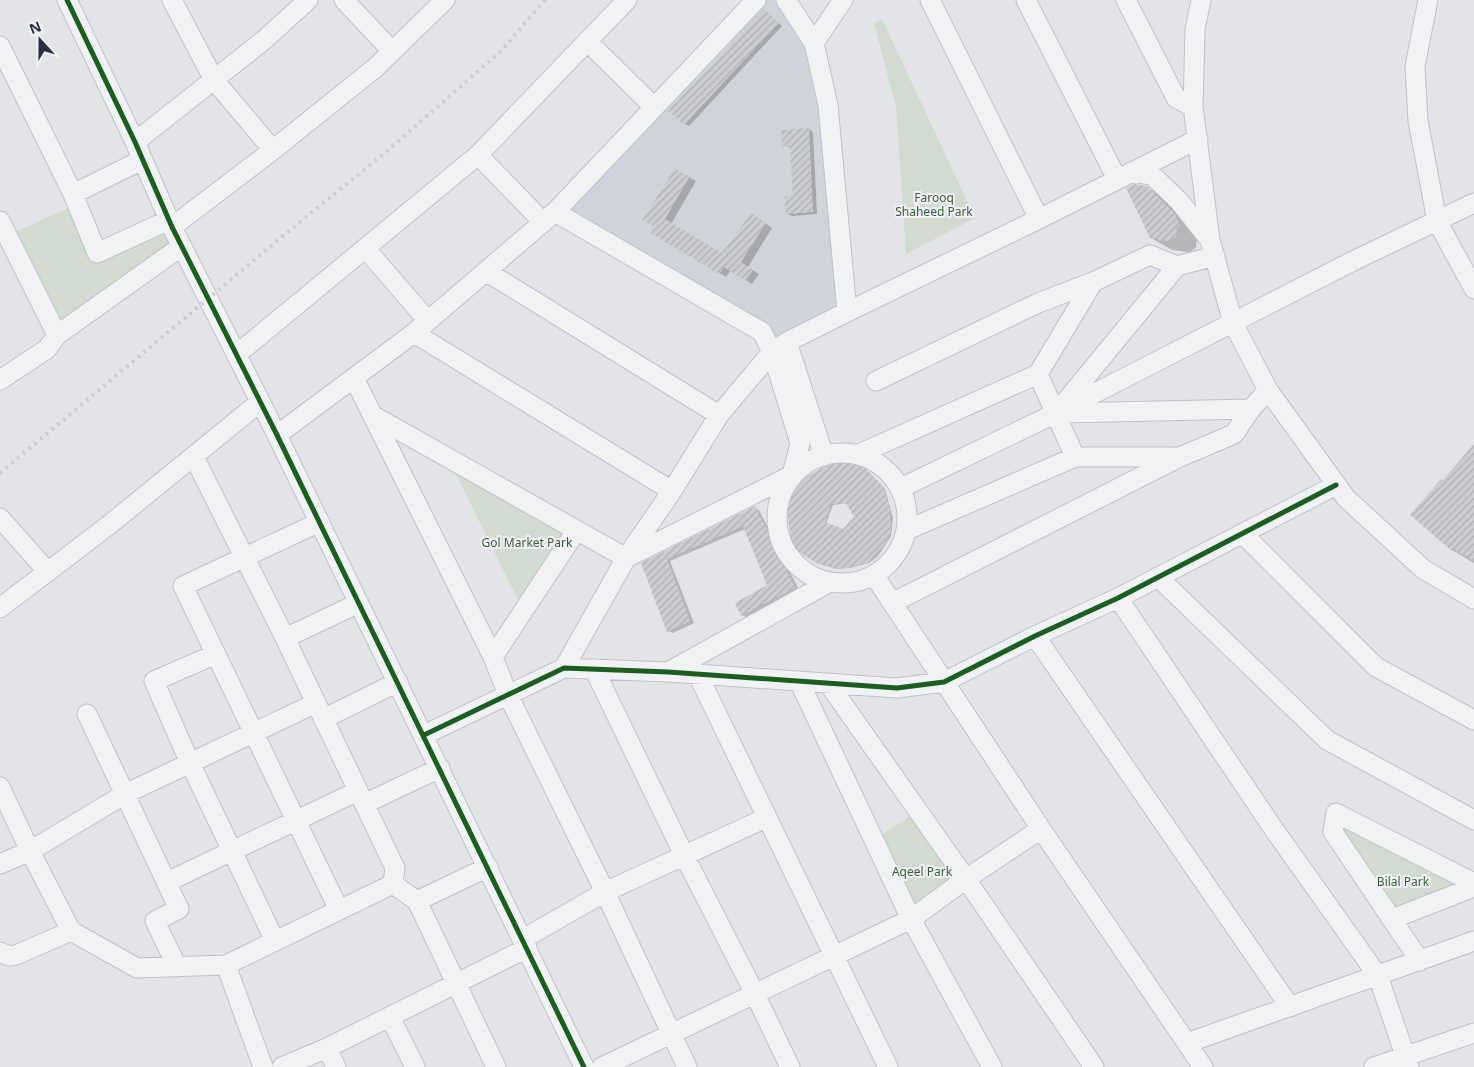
<svg xmlns="http://www.w3.org/2000/svg" width="1474" height="1067" font-family="'Noto Sans',sans-serif">
<style>
.built{fill:#d0d3da}
.park{fill:#d2dbd2}
.shadow{fill:#0003;fill-rule:evenodd}
.building{fill:url(#building-hatch);fill-rule:evenodd}
.lines{fill:none;stroke-linecap:round;stroke-linejoin:round}
.minor-casing{stroke:#c0c2c5;stroke-width:21}
.minor{stroke:#f1f2f4;stroke-width:19}
.rail{stroke:#cbcccf;stroke-width:4;stroke-dasharray:2.5 5;stroke-linecap:butt}
.cycleway-casing{stroke:#f0f2f7;stroke-width:8}
.cycleway{stroke:#1b5e20;stroke-width:5}
.labels{text-anchor:middle;dominant-baseline:central;stroke-width:4;stroke-linejoin:round;paint-order:stroke}
.park-label{font-size:12px;fill:#395c36;stroke:#f0f2f7}
</style>
<defs>
<pattern id="building-hatch" width="6" height="6" patternUnits="userSpaceOnUse" patternTransform="scale(1.25)"><rect width="6" height="6" fill="#cccdd1"/><path d="M-1 1l2-2M0 6l6-6M5 7l2-2" fill="none" stroke="#afb0b4"/></pattern>
</defs>
<rect width="100%" height="100%" fill="#e2e4e7"/>
<path class="built" d="M756,0H786L814,43L847,312L772,352L762,332L555,212Z"/>
<path class="park" d="M882,19L975,218L906,254L896,107L874,23Z
M77,204L97,253L169,220L182,246L57,335L7,236Z
M448,458L576,531L523,610Z
M918,811L966,879L911,919L874,840Z
M1336,813L1474,883L1392,919L1333,832Z"/>
<path class="shadow" d="M765,11L782,26L689,126L685,124L670,111Z
M809,129L813,132L817,214L792,216L787,214L795,197L792,148L783,145V131Z
M689,177L696,181L671,224L723,255L758,218L772,228L748,267L759,274L752,284L731,270L726,277L651,232Z
M1146,187L1168,199L1197,238L1196,248L1189,252L1172,250L1151,238Z
M1474,448V563L1452,550L1443,482Z
M823,468L866,470L885,489L893,518L891,536L878,556L869,563L850,568L838,569L819,564L797,486L811,474ZM847,503L855,518L843,531L826,524L833,505Z
M755,508L759,510L799,590L746,617L742,615L769,585L745,529L670,561L694,623L673,633L668,631L642,564Z"/>
<path class="building" d="M764,9L779,23L684,125L668,111Z
M809,128L813,212L786,214L785,196H793L790,146H782L781,130Z
M675,169L690,176L665,219L722,253L751,213L766,223L741,262L753,270L745,281L724,267L719,274L649,232L653,226L642,220Z
M1134,184L1147,186L1175,214L1180,226L1177,227L1176,237L1168,241L1150,238L1126,188Z
M1474,444V561L1453,549L1452,551L1410,515L1441,479L1442,481Z
M840,462L853,463L864,467L883,487L889,503L891,524L890,535L884,545L867,563L847,568L835,569L816,563L792,547L787,511L791,494L803,479L823,467ZM846,503L854,517L843,529L825,522L831,504Z
M755,506L795,588L741,616L735,603L767,585L743,526L667,559L690,621L667,632L641,563Z"/>
<g class="lines">
<defs>
<path id="minor" d="M67,0L135,142L172,227L277,435L584,1067
M172,0L214,80L273,150
M344,0L392,51
M786,0L814,43L828,105L847,312
M930,0L1039,219
M1026,0L1117,179
M1126,0L1176,98L1193,107
M1201,0L1195,29L1193,107L1210,240L1233,323L1268,390L1346,498L1423,569L1474,599
M1428,0L1415,66L1418,121L1437,221L1474,289
M587,41L654,107
M814,43L843,0
M0,46L73,194
M135,142L264,40L308,0
M478,155L543,222
M142,160L73,194L97,253L169,220
M1131,172L1152,175L1179,201L1210,240
M0,221L57,335
M172,227L273,150L375,68L445,0
M365,248L428,321
M487,272L719,415
M414,333L672,491
M787,342L824,456
M236,355L478,155L627,0
M1038,374L1075,457
M354,378L493,657L508,695L605,892L687,1067
M0,380L47,349L57,335L182,246
M876,381L1038,303L1093,282L1150,255L1177,266L1215,256
M1062,406L1177,266
M1062,413L1251,409
M372,415L626,558L792,475L800,443L772,352L762,332L555,212
M277,435L414,333L555,212L756,0
M777 518a65 65 0 1 1 130 0a65 65 0 1 1-130 0Z
M859,454L1038,374L1093,282
M194,457L285,638L395,868L393,884
M901,488L1056,413L1353,261L1474,203
M0,518L48,572
M320,522L183,586L339,910
M907,530L1075,457H1175
M1243,534L1376,667L1474,720
M874,575L1041,829L1203,1067
M1158,577L1327,740L1474,820
M1118,598L1273,828L1378,976L1409,1067
M892,603L1180,457L1234,434L1251,409L1268,390
M0,608L109,525L260,402
M1035,636L1290,1007
M285,638L359,603
M216,654L154,681L190,763L275,941
M493,657L576,531
M564,668L626,558L672,491L719,415L772,352L787,342L847,312L1039,219L1198,139
M594,669L684,855L755,994L790,1067
M668,672L830,582
M698,675L888,1067
M799,681L911,919L992,1067
M828,683L966,879L1094,1067
M87,714L179,909L155,921L177,967
M323,719L398,682
M424,735L564,668L668,672L897,688L944,682L1035,636L1118,598L1336,485
M0,787L30,851L71,931L137,968L226,965L393,884L417,901L488,867
M364,804L440,768
M0,864L30,851L125,794L316,703
M167,882L358,791
M417,901L496,1067
M1392,919L1474,887
M523,939L605,892L766,818
M0,952L9,956L16,955L71,931
M1420,961L1333,832L1336,813L1474,883
M226,965L263,1067
M390,1017L415,1067
M1187,1043L1474,941
M327,1048L336,1067
M282,1067L327,1048L527,948
M602,1067L911,919L966,879L1041,829
M1374,1067L1474,1033"/>
</defs>
<use href="#minor" class="minor-casing"/>
<use href="#minor" class="minor"/>
<path class="rail" d="M0,473L278,240L387,151L501,51L545,0"/>
<defs>
<path id="cycleway" d="M67,0L135,142L172,227L277,435L584,1067
M424,735L564,668L668,672L897,688L944,682L1035,636L1118,598L1336,485"/>
</defs>
<use href="#cycleway" class="cycleway-casing"/>
<use href="#cycleway" class="cycleway"/>
</g>
<g class="labels">
<g class="park-label">
<text x="934" y="197">Farooq<tspan x="934" dy="14">Shaheed Park</tspan></text>
<text x="527" y="542">Gol Market Park</text>
<text x="922" y="871">Aqeel Park</text>
<text x="1403" y="881">Bilal Park</text>
</g>
</g>
<g transform="translate(40 40) rotate(339)" stroke="#f0f2f7" stroke-width="4" paint-order="stroke">
<path d="M0-4L9 19L0 12L-9 19Z" fill="#292f40"/>
<text y="-8" font-size="14" font-weight="bold" text-anchor="middle" fill="#292f40">N</text>
</g>
</svg>
